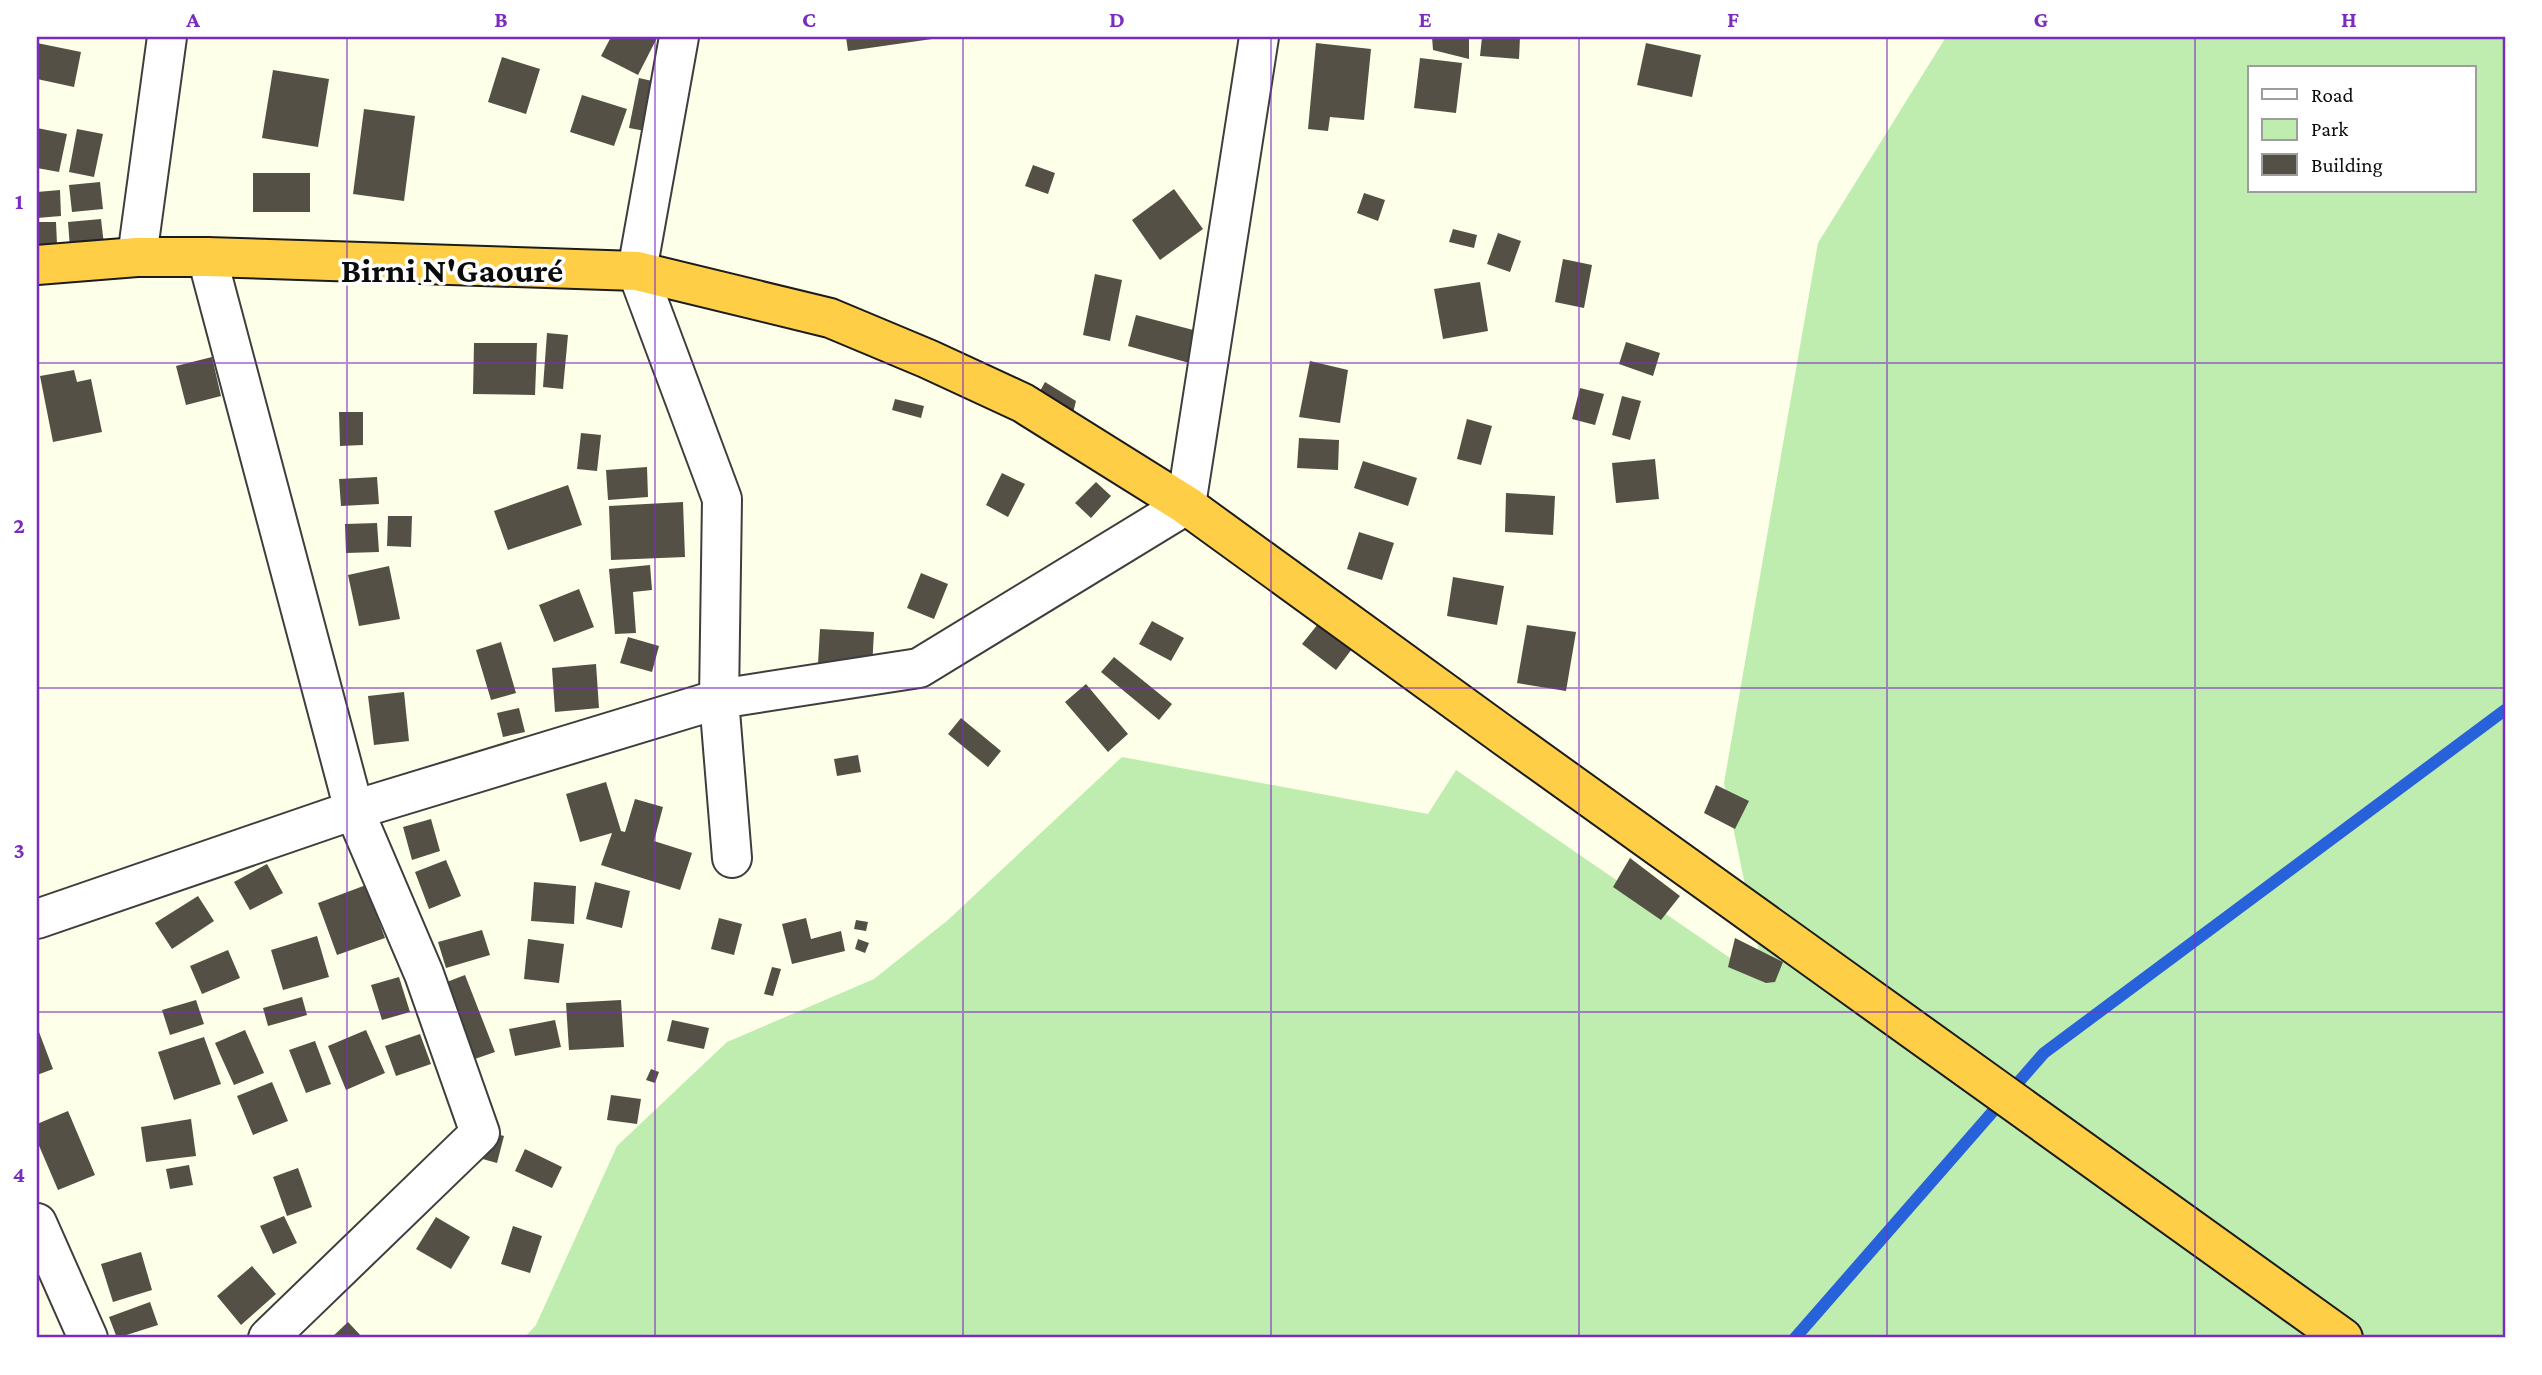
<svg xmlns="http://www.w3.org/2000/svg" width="2542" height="1375" font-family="'Crimson Pro',serif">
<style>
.green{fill:#beedaf;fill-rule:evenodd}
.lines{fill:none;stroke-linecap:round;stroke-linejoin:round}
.stream{stroke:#2862da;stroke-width:12}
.building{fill:#555046}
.minor-casing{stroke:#3e3e3e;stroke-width:42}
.highway-casing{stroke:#1c1c1c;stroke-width:42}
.minor{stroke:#fff;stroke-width:38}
.highway{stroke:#ffce47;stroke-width:38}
.grid{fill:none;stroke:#7b2cbf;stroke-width:2;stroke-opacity:0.55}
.labels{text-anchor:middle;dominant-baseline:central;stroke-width:7;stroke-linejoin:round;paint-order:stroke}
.town-label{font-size:35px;font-weight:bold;fill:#0b0b0b;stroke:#fff}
.neatline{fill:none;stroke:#7b2cbf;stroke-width:2.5}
.grid-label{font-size:23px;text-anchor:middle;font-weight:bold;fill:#7b2cbf}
</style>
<rect width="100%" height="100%" fill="#fdffe9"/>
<path class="green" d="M1946,37H2505V1338H524L536,1325L617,1146L727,1042L874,979L948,920L1122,757L1428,814L1456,770L1765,982L1724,783L1818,243ZM2250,68H2474V191H2250Z"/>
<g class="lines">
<path class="stream" d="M1795,1338L2044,1053L2505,710"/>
</g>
<path class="building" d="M611,37L657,38L638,75L601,56Z
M846,37H939V38L848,51Z
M1432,37H1469V59L1433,50Z
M1482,37H1520L1519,59L1480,56Z
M37,43L81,52L74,87L37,79Z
M1316,43L1371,49L1364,120L1330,117L1328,131L1308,129Z
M1646,43L1701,55L1692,97L1637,85Z
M502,57L540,69L526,114L488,102Z
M1420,58L1462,63L1456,113L1414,108Z
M273,70L329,79L318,147L262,138Z
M639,78L661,83L651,132L629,128Z
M582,95L627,109L614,146L570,132Z
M364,109L415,116L404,201L353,194Z
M37,128L67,134L59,172L37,168Z
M77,129L103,134L94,177L69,172Z
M1033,165L1055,173L1048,194L1025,186Z
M253,173H310V212H253Z
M100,182L103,209L72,212L69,185Z
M1174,189L1203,229L1160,260L1132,220Z
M60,190L61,216L37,218V192Z
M1364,193L1385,200L1378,221L1357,213Z
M101,219L104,245L70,248L68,222Z
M37,222H56L57,244L37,245Z
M1453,229L1477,235L1474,248L1449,242Z
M1498,233L1521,241L1510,272L1487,264Z
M1563,259L1592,265L1584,308L1555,302Z
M1095,274L1122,280L1110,341L1083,335Z
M1480,282L1488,331L1443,339L1434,289Z
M1136,315L1201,332L1193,364L1128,346Z
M547,333L568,335L563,389L543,387Z
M1626,342L1660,353L1653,376L1619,364Z
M474,343H537L535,395L473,394Z
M212,357L221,396L186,405L176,366Z
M1310,361L1348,370L1340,423L1299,417Z
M74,370L77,382L91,379L102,432L53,442L40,376Z
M1045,382L1076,401L1073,413L1039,393Z
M1580,388L1604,394L1595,425L1572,419Z
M1622,396L1641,401L1630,440L1612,435Z
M895,399L924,406L921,418L892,410Z
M339,412H363V445L340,446Z
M1467,419L1492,426L1481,465L1457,459Z
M581,433L601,435L597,471L577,469Z
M1299,438L1339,440L1338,470L1297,468Z
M1655,459L1659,499L1616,503L1612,463Z
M1363,461L1417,478L1408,506L1354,488Z
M647,467L648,497L608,500L606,470Z
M1002,473L1025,484L1008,517L986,505Z
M377,477L379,504L341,506L339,479Z
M1096,482L1111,496L1091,518L1075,503Z
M568,485L582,525L508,550L494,511Z
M1506,493L1555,496L1553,535L1505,532Z
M683,502L685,557L611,560L609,506Z
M388,516H412L411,547L387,546Z
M377,523L379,552L346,553L345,524Z
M1359,532L1394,543L1382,580L1347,569Z
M650,565L652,590L633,592L636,633L615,634L609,569Z
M389,566L400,619L359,626L348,575Z
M921,573L948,584L934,619L907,608Z
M1453,577L1504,586L1497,625L1447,616Z
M579,589L594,627L554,642L539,605Z
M1152,621L1184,638L1171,661L1139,644Z
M1318,624L1352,649L1336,670L1302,644Z
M1527,625L1576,632L1566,691L1517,683Z
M820,629L874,632L872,667L818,664Z
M628,637L659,646L652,672L620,663Z
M501,642L516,693L491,700L476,650Z
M1114,657L1172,704L1159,720L1101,672Z
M596,664L599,708L555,712L552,668Z
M1086,684L1128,734L1108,752L1065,702Z
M404,692L409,741L374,745L368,696Z
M519,708L525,732L503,737L497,713Z
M961,718L1001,751L988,767L948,734Z
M858,755L861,772L837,776L834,759Z
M606,782L621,831L625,832L635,799L663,807L654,841L692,853L680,890L601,865L612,833L580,842L566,794Z
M1716,785L1749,801L1735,829L1704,813Z
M431,819L440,851L412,860L403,827Z
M1630,858L1680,896L1661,920L1613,887Z
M446,860L461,896L429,909L415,872Z
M267,864L283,893L250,910L234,882Z
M534,882L576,886L574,924L531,921Z
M595,882L630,891L622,928L586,919Z
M366,885L385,938L337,955L318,903Z
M198,896L214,921L172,949L155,923Z
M719,918L742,924L734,955L711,949Z
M806,918L811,939L841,931L845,951L792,964L782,924Z
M856,920L868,922L866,931L854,929Z
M482,930L490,955L446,968L438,942Z
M317,936L329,977L283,990L271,950Z
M1735,938L1783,962L1775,982L1766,983L1728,967Z
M528,939L564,944L559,983L524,979Z
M858,939L869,943L865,953L855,949Z
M228,950L240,978L202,994L190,966Z
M772,967L781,969L773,996L764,994Z
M465,975L495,1052L469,1061L439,985Z
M399,977L410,1012L382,1020L371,985Z
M302,997L307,1015L268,1026L263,1008Z
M196,1000L204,1024L170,1035L162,1010Z
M621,1000L624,1047L569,1050L566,1003Z
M555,1020L561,1047L515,1056L509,1029Z
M672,1020L709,1028L704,1049L667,1041Z
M245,1030L264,1073L234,1085L215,1043Z
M366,1030L385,1073L346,1090L328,1046Z
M39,1032L53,1069L37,1075V1033Z
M420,1034L431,1064L396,1076L385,1046Z
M204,1037L221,1084L174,1100L158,1052Z
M315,1041L331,1084L306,1093L289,1050Z
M651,1069L659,1072L655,1083L646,1080Z
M272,1082L288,1121L253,1135L237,1096Z
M611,1095L641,1099L637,1124L607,1120Z
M68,1111L95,1175L58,1190L37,1141V1124Z
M191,1119L196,1156L146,1162L141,1127Z
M486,1131L504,1136L497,1163L479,1158Z
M525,1149L562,1167L552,1188L515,1171Z
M189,1165L193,1185L170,1189L166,1169Z
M298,1168L312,1207L287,1216L273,1177Z
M284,1216L297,1243L273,1254L260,1226Z
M436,1217L470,1237L451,1269L416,1249Z
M513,1226L542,1236L530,1273L501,1264Z
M141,1252L152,1290L113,1302L101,1264Z
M252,1266L276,1294L241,1325L217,1296Z
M150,1302L158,1325L117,1338L109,1317Z
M348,1322L363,1338H331Z"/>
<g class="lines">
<defs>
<path id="minor" d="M679,37L637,271L722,499L719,699L732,858
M137,257L167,37
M207,257L354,810L424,974L480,1133L268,1338
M37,919L354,810L719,699L919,668L1186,505L1259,37
M37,1223L88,1338"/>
<path id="highway" d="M37,265L137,257H207L637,271L830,318L928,359L1023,403L1186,505L1507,738L2343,1338"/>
</defs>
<use href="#minor" class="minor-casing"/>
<use href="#highway" class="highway-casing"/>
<use href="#minor" class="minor"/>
<use href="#highway" class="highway"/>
</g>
<path class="grid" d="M347,37V1338M655,37V1338M963,37V1338M1271,37V1338M1579,37V1338M1887,37V1338M2195,37V1338M37,363H2505M37,688H2505M37,1012H2505"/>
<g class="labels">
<g class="town-label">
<text x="452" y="270">Birni N'Gaouré</text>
</g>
</g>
<rect width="2542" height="1375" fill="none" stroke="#ffffff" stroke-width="77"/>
<rect x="2248" y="66" width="228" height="126" fill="#ffffff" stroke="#9d9d9d" stroke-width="2"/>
<rect x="2262" y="89" width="35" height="10" fill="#ffffff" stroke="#9d9d9d" stroke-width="2"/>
<text x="2311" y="102" font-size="21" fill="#0b0b0b">Road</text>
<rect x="2262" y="119" width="35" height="21" fill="#beedaf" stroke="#9d9d9d" stroke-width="2"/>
<text x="2311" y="136" font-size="21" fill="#0b0b0b">Park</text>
<rect x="2262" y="154" width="35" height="21" fill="#555046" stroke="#9d9d9d" stroke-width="2"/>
<text x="2311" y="172" font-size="21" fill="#0b0b0b">Building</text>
<rect x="38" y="38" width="2466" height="1298" class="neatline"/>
<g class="grid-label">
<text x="193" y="27">A</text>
<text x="501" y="27">B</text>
<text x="809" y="27">C</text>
<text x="1117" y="27">D</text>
<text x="1425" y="27">E</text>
<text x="1733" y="27">F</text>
<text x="2041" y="27">G</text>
<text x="2349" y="27">H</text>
<text x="19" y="209">1</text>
<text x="19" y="533">2</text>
<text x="19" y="858">3</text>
<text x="19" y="1182">4</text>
</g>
</svg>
